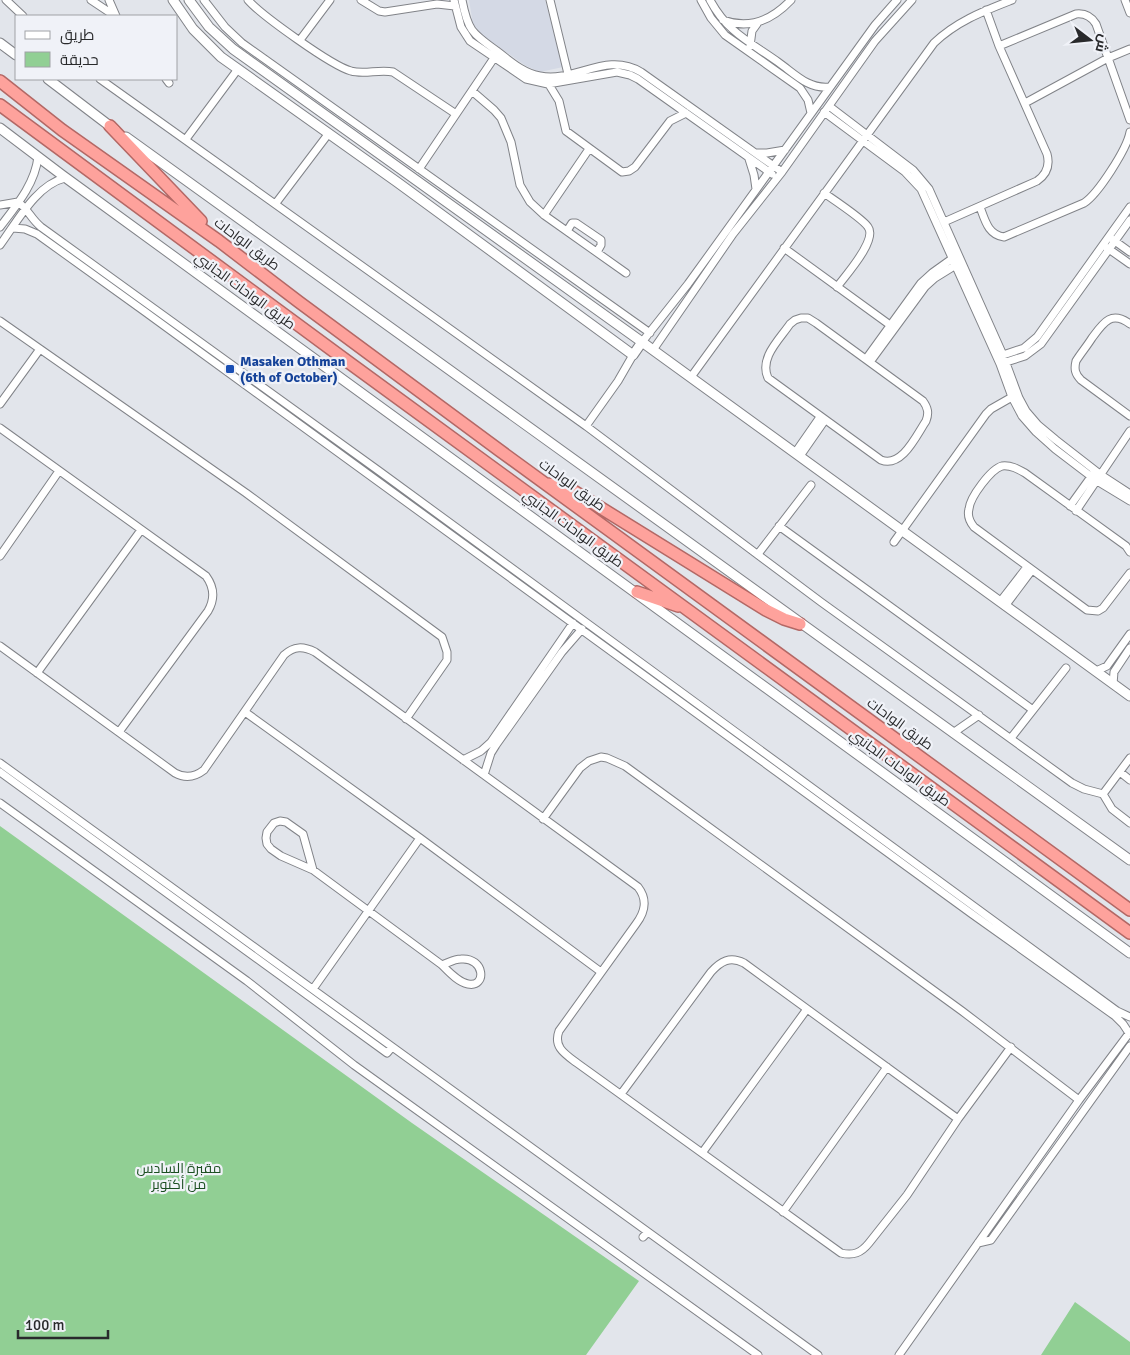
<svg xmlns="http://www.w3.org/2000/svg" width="1130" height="1355" font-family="Signika,Cairo,sans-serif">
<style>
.built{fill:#d4d9e5}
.green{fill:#91cf94}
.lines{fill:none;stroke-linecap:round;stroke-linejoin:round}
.minor-casing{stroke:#818388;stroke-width:9}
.tertiary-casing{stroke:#818388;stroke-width:11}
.trunk-casing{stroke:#b36865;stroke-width:14}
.minor{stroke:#fff;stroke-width:7}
.tertiary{stroke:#fff;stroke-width:9}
.trunk{stroke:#fea29c;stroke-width:11}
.transit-dot{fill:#1a4fb4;stroke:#f0f2f8;stroke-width:2}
.labels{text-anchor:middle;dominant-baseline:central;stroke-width:4.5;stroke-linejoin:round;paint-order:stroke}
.street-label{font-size:14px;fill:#292a2c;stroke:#f0f2f8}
.transit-label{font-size:14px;font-weight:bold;fill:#164399;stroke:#f0f2f8;text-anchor:start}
.park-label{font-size:14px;fill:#1b4f21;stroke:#f0f2f8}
</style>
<rect width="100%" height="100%" fill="#e2e5eb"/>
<path class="built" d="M469,0H545L563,67L540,72L526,66L479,33L473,24Z"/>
<path class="green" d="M0,826L412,1123L639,1281L586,1355H0Z
M1075,1302L1130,1342V1355H1041Z"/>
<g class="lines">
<defs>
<path id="minor" d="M6,0L23,16
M91,0L115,16
M109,0L116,16
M204,0L225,27L242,43L650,333
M248,0C261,15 332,66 351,71C364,75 379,69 393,72L456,114
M361,0L379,11L385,12L437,4L455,6
M454,0L461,27L470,41L526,79L548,84L617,72L630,75L638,79L772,174
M462,0C468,31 472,33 497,51C510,61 523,73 540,76C575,83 606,51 641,72L782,172
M550,0L568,74
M701,0L711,18L725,35L800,88L808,100L811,113
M710,0C727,32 750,42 778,62C795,74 808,89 829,87
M1125,0L1130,13
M723,20C750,30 772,20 791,0
M300,40L330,0
M750,46L752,31L757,24
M999,46L1076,14C1085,13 1091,16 1096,24L1130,120
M100,79L586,426L821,602L1072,783L1084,789L1103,794L1112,809L1130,823
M166,79L169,83
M548,83L559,101L566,131L622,172L629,171L635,167L670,121L686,113
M472,91L494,110L501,118L511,142L520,185L530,202L544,215L626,273
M1025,103L1108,58L1130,49
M829,106L913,170L929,189L1003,355L1019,398L1026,411L1038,425L1056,440L1101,475L1130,494
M824,112L905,172L921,189L1000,364L1012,397L1022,416L1036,432L1055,449L1097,481L1130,501
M186,139L238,69
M756,153H767L785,150
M749,159L754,175L756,189
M419,169L494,58
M824,193C834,200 863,219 868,227C878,240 845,276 837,287
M276,203L329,133
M0,205L18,202C28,209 31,219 41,227L379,471L1117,1011L1130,1017
M980,207C985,220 988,235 1004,237L1084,203C1098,194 1127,149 1130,132
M544,215L589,149
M944,222L1037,181C1047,174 1050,165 1047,154L999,46L986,10
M0,227C16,206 35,184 38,157
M13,228L25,229L37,234L144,311L972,914L1115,1016L1123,1024L1129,1033
M567,231L572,223H576L601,240V245L597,252
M1112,239L1130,252
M0,245C17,222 36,185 65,178
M1106,247L1130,264
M784,248L890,325
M801,318H808L816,323L923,401C928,408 929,413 926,421C916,436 902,468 881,460L768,378C759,358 779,340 790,324L795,320Z
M0,321L246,493L442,637L447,652V660L406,719
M1130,324C1111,310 1103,323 1092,338C1087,346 1081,353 1076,361C1074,369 1075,374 1081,380L1130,416
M642,342L688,284L875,25L897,0
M653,350L733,234L782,172L875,41L912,0
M1000,356L1024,348L1037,337L1130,207
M866,359L921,283L932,273L953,258
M870,362L925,287L935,278L956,265
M1003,363L1025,356L1041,344L1130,220
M691,377L934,43C957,21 984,11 1012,0
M0,404L40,349
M586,426L618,381L633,355
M0,428L206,576C214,587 215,599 208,611L119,732
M795,453L820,417
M800,456L825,420
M1070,506L1093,474
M1076,511L1130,431
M779,526L1033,710
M894,542L986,414L991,409L1012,397
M1130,552L1126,546L1025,473C1018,469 1011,465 1002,466C991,469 970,497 969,509C967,516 970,522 974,527L1087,610L1098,611L1103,608L1130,573
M758,554L811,485
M0,556L59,471
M1000,602L1027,567
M1005,606L1032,570
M0,646L175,773C186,779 195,777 204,770L284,655C294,646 303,646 315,652L638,887C648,900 645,912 636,924L559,1031C553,1047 565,1054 577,1063L841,1253C853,1256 861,1253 869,1243L907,1195L958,1119L1011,1047
M1096,671L1107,666L1130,634
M37,673L141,530
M1113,684L1114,672L1130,648
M245,712L420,838L601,972
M953,733L979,715
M1011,738L1066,668
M463,760L481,751L491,742L573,623
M0,763L818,1355
M0,772L387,1053L392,1047
M1120,772L1130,780
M484,775L491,753L496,745L562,652L582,629
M1103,794L1130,758
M0,803L247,981L354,1065L758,1355
M543,819L580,768L589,761L601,757L607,758L625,766L962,1011L1079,1100
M313,870L281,856L271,849L267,844L266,838L267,832L274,823L280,821L286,822L303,834L313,870L442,965C449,972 458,982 468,984C487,988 485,957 461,959C454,959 448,963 442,965
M313,989L420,838
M621,1094L711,972C721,961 730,956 744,963L958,1119
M702,1153L807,1009
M783,1212L887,1067
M643,1237L648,1232
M978,1243L991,1240L1130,1046
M899,1355L1079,1100L1130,1032"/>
<path id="tertiary" d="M173,0L193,29L221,57L397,182L633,355L642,342
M189,0L209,27L233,49L642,342L1130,696
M0,43L16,55
M48,79L115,130
M0,128L62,175L1130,953
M126,137L1130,860"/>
<path id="trunk" d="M0,81L62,130L219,241L299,302L499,450L1130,910
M0,105L351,364L1130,933
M110,126L201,221
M547,484L559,485L572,490L766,610L784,619L800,624
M637,592L678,606"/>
</defs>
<use href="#minor" class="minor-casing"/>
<use href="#tertiary" class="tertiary-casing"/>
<use href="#trunk" class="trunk-casing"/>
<use href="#minor" class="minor"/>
<use href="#tertiary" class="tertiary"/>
<use href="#trunk" class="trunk"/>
</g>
<rect class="transit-dot" x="225" y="364" width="10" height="10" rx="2.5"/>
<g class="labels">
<g class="street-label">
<text transform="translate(247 244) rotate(37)">طريق الواحات</text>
<text transform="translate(245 291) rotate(36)">طريق الواحات الجانبي</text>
<text transform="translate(572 485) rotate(36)">طريق الواحات</text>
<text transform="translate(573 529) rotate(36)">طريق الواحات الجانبي</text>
<text transform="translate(900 724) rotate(36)">طريق الواحات</text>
<text transform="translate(900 768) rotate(36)">طريق الواحات الجانبي</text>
</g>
<g class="transit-label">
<text x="240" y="361">Masaken Othman<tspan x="240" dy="16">(6th of October)</tspan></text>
</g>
<g class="park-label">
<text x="179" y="1168">مقبرة السادس<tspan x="179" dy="16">من أكتوبر</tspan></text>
</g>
</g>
<rect x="15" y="15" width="162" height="65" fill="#f0f2f8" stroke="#a0a2a6"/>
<rect x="25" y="31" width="25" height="8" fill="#ffffff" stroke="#a0a2a6"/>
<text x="60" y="40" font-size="15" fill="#292a2c">طريق</text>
<rect x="25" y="52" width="25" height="15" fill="#91cf94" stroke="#a0a2a6"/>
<text x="60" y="65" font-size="15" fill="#292a2c">حديقة</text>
<g transform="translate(1090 40) rotate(106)" stroke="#f0f2f8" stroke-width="4" paint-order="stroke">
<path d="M0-4L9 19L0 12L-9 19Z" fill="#292a2c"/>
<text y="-8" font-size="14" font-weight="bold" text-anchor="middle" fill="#292a2c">ش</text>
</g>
<path d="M18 1330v8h90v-8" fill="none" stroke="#292a2c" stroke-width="2.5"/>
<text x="25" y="1330" font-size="15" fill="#292a2c" stroke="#f0f2f8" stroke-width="4" paint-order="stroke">100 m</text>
</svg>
